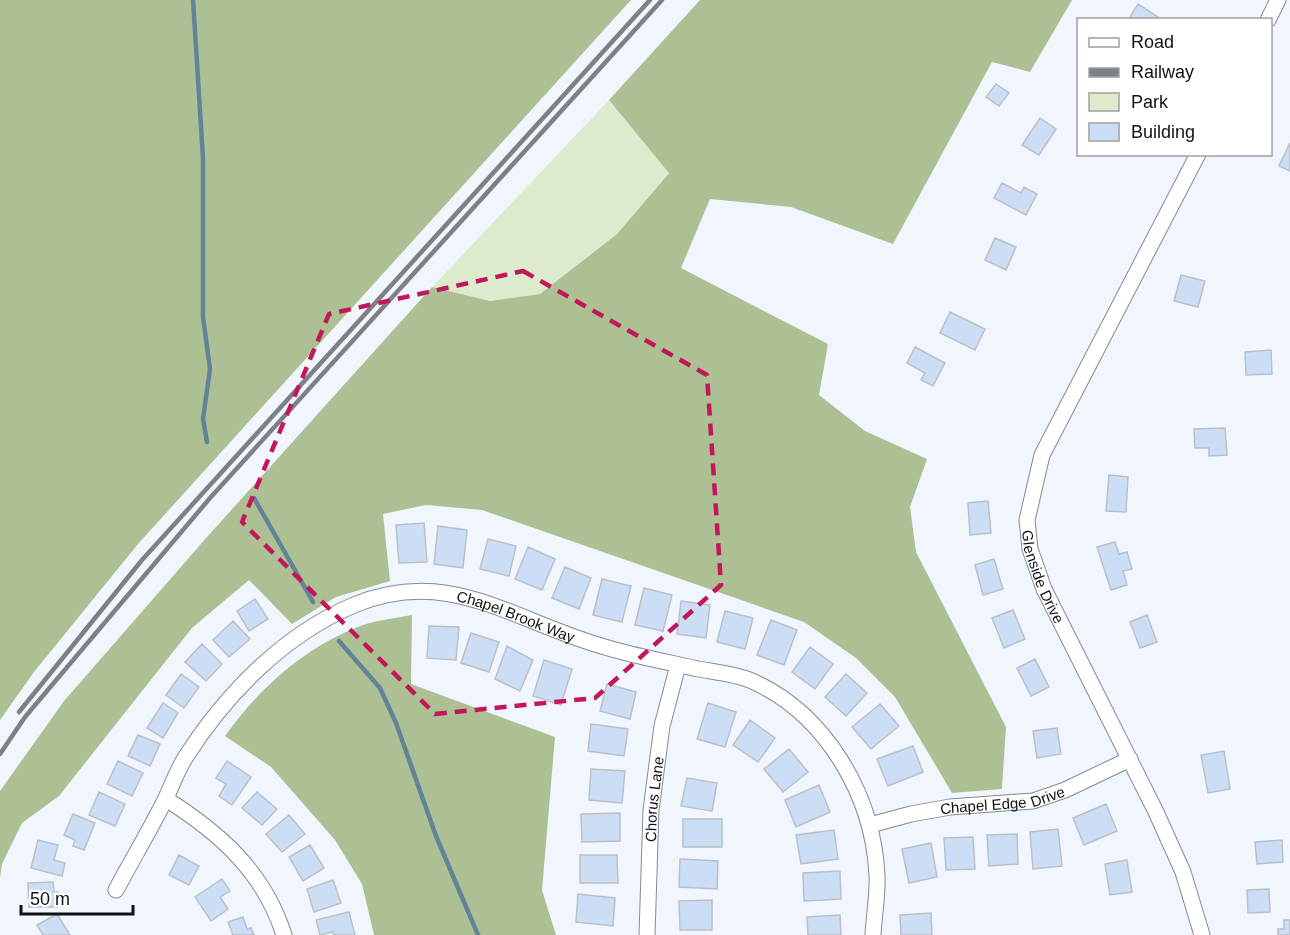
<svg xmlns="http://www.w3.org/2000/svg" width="1290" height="935" font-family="Helvetica,sans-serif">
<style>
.green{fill:#ddebcc}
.forest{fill:#adc093}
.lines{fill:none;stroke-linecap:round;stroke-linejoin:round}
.stream{stroke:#618499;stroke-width:4.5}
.building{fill:#ccddf6;stroke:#bbc0c8;stroke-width:1.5}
.street-casing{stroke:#858a91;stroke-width:17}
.street{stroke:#fff;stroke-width:15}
.rail{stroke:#7d8085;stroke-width:4.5}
.marked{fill:none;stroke:#c2185b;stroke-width:4.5;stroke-dasharray:12 8;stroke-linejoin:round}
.labels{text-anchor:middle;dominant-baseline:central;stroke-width:4.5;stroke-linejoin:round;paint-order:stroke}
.street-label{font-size:15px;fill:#101114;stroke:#fff}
</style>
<rect width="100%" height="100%" fill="#f1f6fe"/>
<path class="green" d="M609,100L669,172L617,234L540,294L490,301L432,287Z"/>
<path class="forest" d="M0,0H631L138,544L34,672L0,720Z
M700,0H1072L1030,72L992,62L893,244L791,207L710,199L681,268L828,344L819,395L865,431L927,459L910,507L916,552L1006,727L1002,789L952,793L895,697L856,658L804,622L482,510L426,505L383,514L390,581L336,597L292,624L249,580L192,628L59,796L22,823L2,864L0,878V791L64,701L207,537L432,287L490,301L540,294L617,234L669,173L609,100Z
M412,615L411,684L555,737L542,890L556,935H374L362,884L335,840L271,767L225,736C258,689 307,645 363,625C378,620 396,618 412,615Z"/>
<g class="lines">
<path class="stream" d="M193,0L203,158V317L210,369L203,419L207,442
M254,498L313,602
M339,641L380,688L396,723L436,836L478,935"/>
</g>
<path class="building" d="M1138,4L1158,17L1156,20H1128Z
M996,84L1009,93L999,106L986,97Z
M1040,118L1056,129L1039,155L1022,145Z
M1290,143V171L1279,166Z
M1002,183L1021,193L1024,187L1037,194L1026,215L994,198Z
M995,238L1016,247L1006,270L985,260Z
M1181,275L1205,281L1198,307L1174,301Z
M950,312L985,329L975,350L940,333Z
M915,347L945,363L933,386L921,380L925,373L907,363Z
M1271,350L1272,374L1246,375L1245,352Z
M1225,428L1227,455L1209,456V448H1195L1194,429Z
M1109,475L1128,477L1126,512L1106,511Z
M988,501L991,533L970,535L968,503Z
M424,523L427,562L399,563L396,525Z
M438,526L467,530L463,568L434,564Z
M488,539L516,546L509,576L480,569Z
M1115,542L1119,554L1127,552L1132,569L1123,571L1127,585L1111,590L1097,547Z
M528,547L555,559L542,590L515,579Z
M994,559L1003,589L983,595L975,565Z
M565,567L591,578L579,609L552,598Z
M602,579L631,586L622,622L593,615Z
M644,588L672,595L663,631L635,625Z
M255,599L268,619L249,631L237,611Z
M681,601L710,605L706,638L677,634Z
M1013,610L1025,639L1004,648L992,618Z
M725,611L753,618L745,649L717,642Z
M1147,615L1157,642L1140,648L1130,622Z
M771,620L797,630L784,665L757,655Z
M233,621L250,639L229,657L213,640Z
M429,626L459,627L456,660L427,658Z
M471,633L499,642L489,672L461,663Z
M202,644L222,664L206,681L185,662Z
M507,646L533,660L520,691L495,679Z
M810,647L833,664L815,689L792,672Z
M1035,659L1049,687L1031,696L1017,668Z
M544,660L572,669L561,705L533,696Z
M181,674L199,687L184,708L166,695Z
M846,674L867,693L846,716L825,697Z
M607,684L636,692L630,719L600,711Z
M163,703L178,713L163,738L147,728Z
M708,703L736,712L725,747L697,739Z
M880,704L899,726L871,749L852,727Z
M750,720L775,738L758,762L733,745Z
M591,724L628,729L624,756L588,751Z
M1057,728L1061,754L1037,758L1033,731Z
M138,735L160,744L150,766L128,756Z
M913,746L923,772L888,786L877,759Z
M789,749L808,772L783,792L764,769Z
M1224,751L1230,789L1208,793L1201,755Z
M118,761L143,773L132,796L107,784Z
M227,761L251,777L232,805L219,796L226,784L216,778Z
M591,769L625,771L622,803L589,800Z
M687,778L717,783L712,811L681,806Z
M819,785L830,812L796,827L785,800Z
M99,792L125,804L115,826L89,815Z
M257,792L277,809L262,825L242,808Z
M1106,804L1117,831L1084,845L1073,818Z
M620,813V841L582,842L581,814Z
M73,814L95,823L84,850L73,846L75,840L64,835Z
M289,815L305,834L282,852L266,834Z
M683,819H722V847H683Z
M1058,829L1062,866L1033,869L1030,832Z
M834,830L838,859L801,864L796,835Z
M1017,834L1018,864L989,866L987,835Z
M973,837L975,869L946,870L944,838Z
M38,840L58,845L54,860L65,863L62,876L31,868Z
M1282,840L1283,862L1257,864L1255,842Z
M931,843L937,877L909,883L902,849Z
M310,845L324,868L303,881L289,857Z
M179,855L199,866L189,885L169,875Z
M580,855H617L618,883H580Z
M680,859L718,861L717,889L679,887Z
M1127,860L1132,892L1110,895L1105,864Z
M840,871L841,899L804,901L803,873Z
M222,879L230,891L220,897L228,909L211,921L195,897Z
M333,880L341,903L314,912L307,889Z
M53,882L54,892H58V907H29L28,883Z
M1269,889L1270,912L1248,913L1247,890Z
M578,894L615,898L613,926L576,922Z
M712,900V930H680L679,901Z
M349,912L355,935H334L333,932L320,935L316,920Z
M931,913L932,935H901L900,915Z
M57,914L70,935H43L37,925Z
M840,915L841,935H808L807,917Z
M243,917L247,929L251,928L254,935H233L228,922Z
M1284,920H1290V935H1278V929H1284Z"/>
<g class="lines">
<defs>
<g id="street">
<path d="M1268,20L1278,0"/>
<path id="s1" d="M1198,154L1042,455L1027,520L1030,549L1044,589L1156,812L1183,872L1202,935"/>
<path d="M166,799C220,833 264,872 284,935"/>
<path id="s2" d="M870,825L911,814L950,807L1033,801L1065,790L1130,759"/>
<path id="s3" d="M116,890C132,860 150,830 166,798C172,785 177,771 185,758C225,695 283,635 354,605C441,569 501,612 580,639C619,653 658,660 698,669C715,672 736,674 752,681C826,714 873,795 877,875C878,894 874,915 873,935"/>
<path id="s4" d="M647,935L651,810L662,726L678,665"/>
</g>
</defs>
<use href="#street" class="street-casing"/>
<use href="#street" class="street"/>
<path class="rail" d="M19,712L142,560L650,0
M0,754L25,717L210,498L662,0"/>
</g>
<path class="marked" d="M523,271L707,375L721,585L595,698L435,714L242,522L329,314Z"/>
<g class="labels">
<g class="street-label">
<text stroke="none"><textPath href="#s1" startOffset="465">Glenside Drive</textPath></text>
<text stroke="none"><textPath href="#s3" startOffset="548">Chapel Brook Way</textPath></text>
<text stroke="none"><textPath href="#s2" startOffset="135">Chapel Edge Drive</textPath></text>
<text stroke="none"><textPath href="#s4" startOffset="136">Chorus Lane</textPath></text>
</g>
</g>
<rect x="1077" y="18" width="195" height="138" fill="#ffffff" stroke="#9fa0a1" stroke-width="1.5"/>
<rect x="1089" y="38" width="30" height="9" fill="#ffffff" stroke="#9fa0a1" stroke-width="1.5"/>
<text x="1131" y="48" font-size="18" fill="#101114">Road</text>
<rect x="1089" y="68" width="30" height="9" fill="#7d8085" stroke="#9fa0a1" stroke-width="1.5"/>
<text x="1131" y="78" font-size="18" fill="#101114">Railway</text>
<rect x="1089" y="93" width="30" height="18" fill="#ddebcc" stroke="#9fa0a1" stroke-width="1.5"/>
<text x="1131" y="108" font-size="18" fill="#101114">Park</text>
<rect x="1089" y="123" width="30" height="18" fill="#ccddf6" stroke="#9fa0a1" stroke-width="1.5"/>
<text x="1131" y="138" font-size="18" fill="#101114">Building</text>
<path d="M21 905v9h112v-9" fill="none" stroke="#101114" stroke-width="3"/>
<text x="30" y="905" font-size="18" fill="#101114" stroke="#ffffff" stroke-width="4.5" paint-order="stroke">50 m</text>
</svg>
